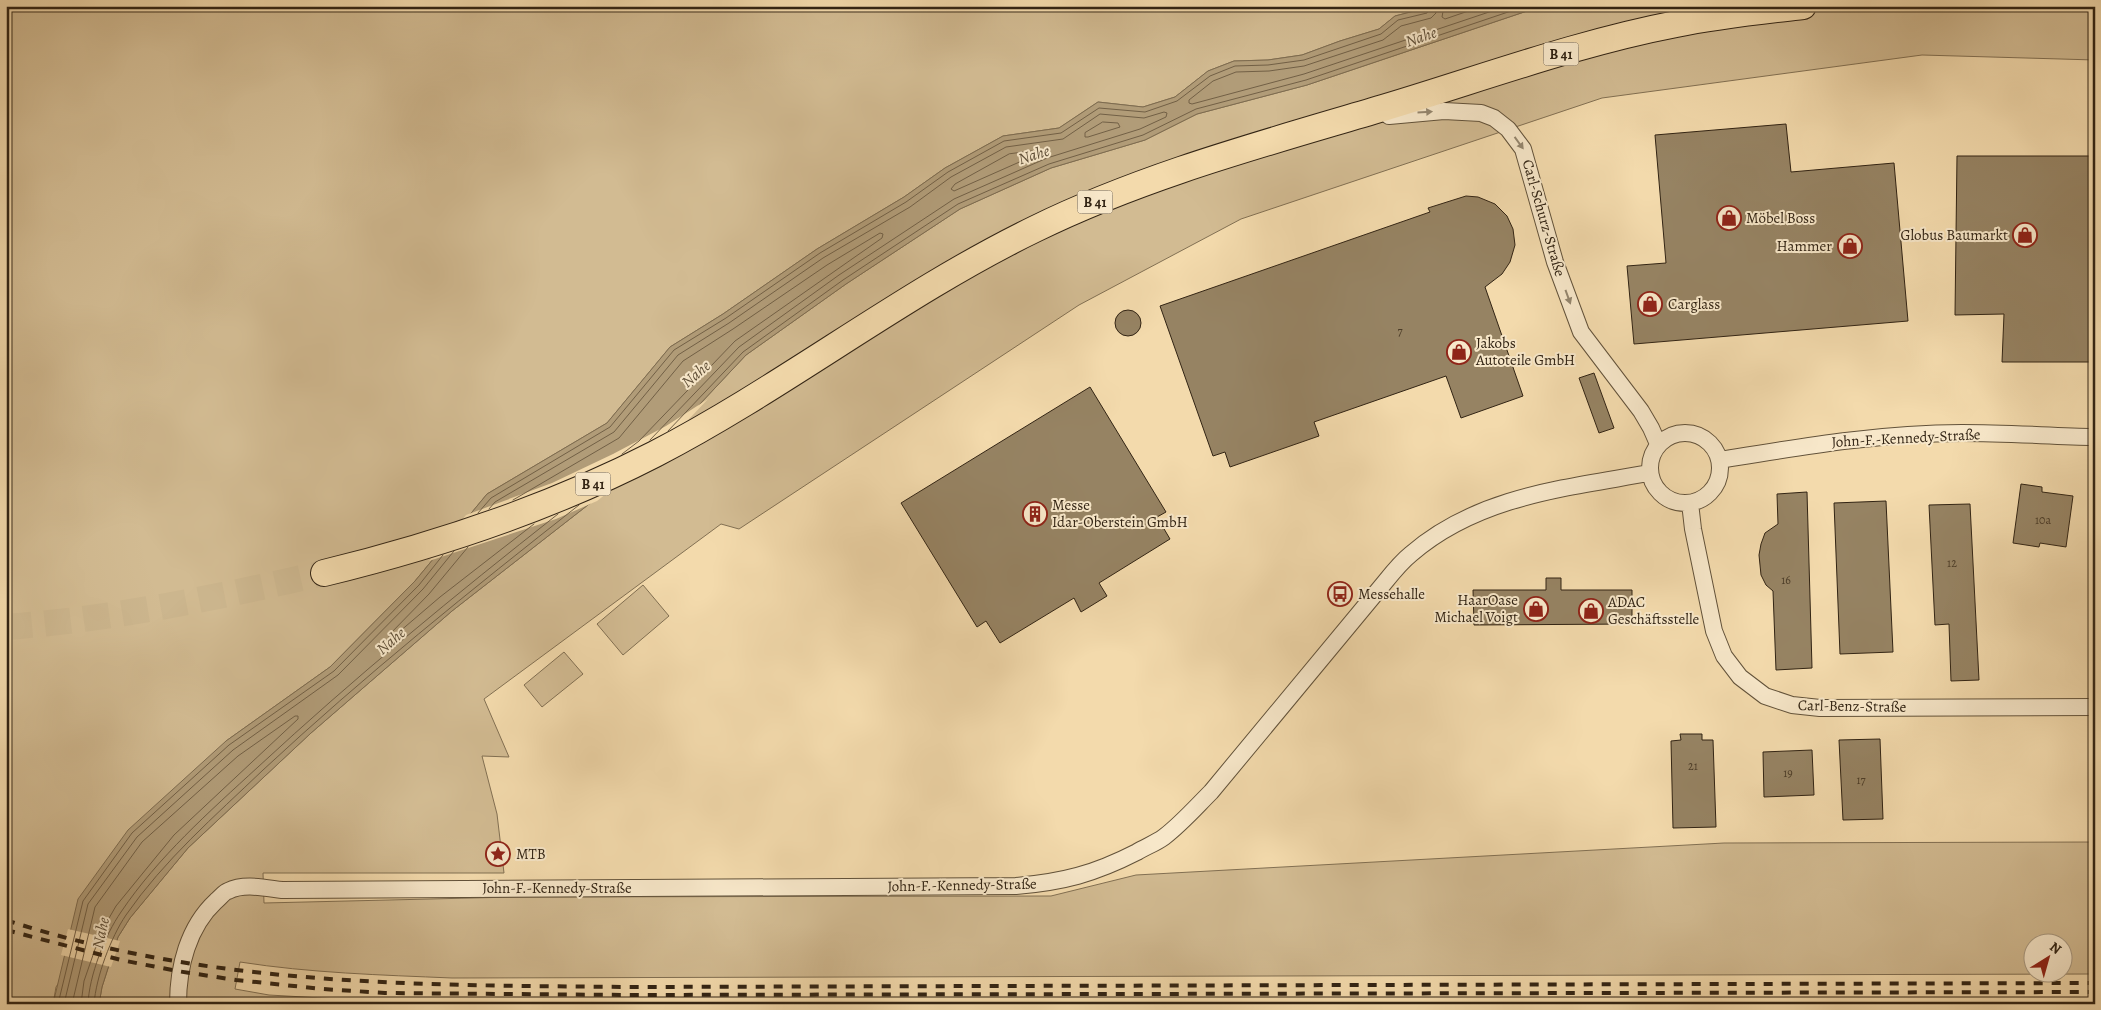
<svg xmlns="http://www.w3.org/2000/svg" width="2101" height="1010" font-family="Alegreya,serif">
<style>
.green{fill:#d2bb92;stroke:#827053;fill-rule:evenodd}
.water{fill:#b19c78;stroke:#7e6c50}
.pier{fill:#f3daac}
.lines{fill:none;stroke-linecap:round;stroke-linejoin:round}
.shore{stroke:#726046;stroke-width:1}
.building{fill:#968363;stroke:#322414}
.primary-tunnel{stroke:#ccb68e;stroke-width:26;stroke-dasharray:26 13;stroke-linecap:butt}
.minor-casing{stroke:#62523a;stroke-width:18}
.primary-casing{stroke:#322414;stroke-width:28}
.minor{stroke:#f7e7c9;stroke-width:16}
.primary{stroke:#f3daac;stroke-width:26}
.rail{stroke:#322414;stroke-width:4;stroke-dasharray:9 9;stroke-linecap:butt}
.oneway{fill:#94866e}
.labels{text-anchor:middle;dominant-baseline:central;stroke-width:4;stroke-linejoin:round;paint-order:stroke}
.number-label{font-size:12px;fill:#4b3c28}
.shield{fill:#f7e7c9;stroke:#6d5e4a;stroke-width:1}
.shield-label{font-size:14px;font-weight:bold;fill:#322414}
.street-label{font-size:15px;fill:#322414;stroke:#f7e7c9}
.poi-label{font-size:15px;fill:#322414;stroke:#f7e7c9;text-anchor:start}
.water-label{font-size:16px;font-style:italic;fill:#5e4e37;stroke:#f7e7c9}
</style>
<rect width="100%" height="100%" fill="#f3daac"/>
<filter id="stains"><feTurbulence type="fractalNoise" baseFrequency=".004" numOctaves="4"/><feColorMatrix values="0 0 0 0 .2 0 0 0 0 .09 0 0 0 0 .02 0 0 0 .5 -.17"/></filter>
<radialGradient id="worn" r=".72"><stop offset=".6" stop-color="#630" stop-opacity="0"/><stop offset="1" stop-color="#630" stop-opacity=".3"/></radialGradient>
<path class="green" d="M6,6H1434L1395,16L1379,29L1340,41L1302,55L1268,60L1234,61L1208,71L1175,97L1143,107L1098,102L1059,128L1003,136L945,168L904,197L817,249L723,314L670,347L607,423L487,494L415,581L330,667L226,741L56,987L53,1004H6Z
M1542,6H2095V60L1922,55L1602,98L1241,219L1079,305L739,529L721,524L484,699L509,757L482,756L497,814L504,873H263L264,903L514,897L1051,896L1136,875L1724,843L2095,842V974L452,978C381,975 310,973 240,962L235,989L269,995L427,1004H99L102,987L118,937L130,918L188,848L311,733L452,611L652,455L746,355L846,284L960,209L1051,168L1145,140L1197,114L1307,85ZM2034,942H2064V972H2034Z
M643,585L669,616L623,655L597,624Z
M564,652L583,674L542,707L524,685Z
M2095,1001V1004H707Z"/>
<path class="water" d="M1434,6H1542L1307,85L1197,114L1145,140L1051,168L960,209L846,284L746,355L652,455L452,611L311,733L188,848L130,918L118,937L102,987L99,1004H53L78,899L128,830L226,741L330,667L415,581L487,494L607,423L670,347L723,314L817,249L904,197L945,168L1003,136L1059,128L1098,102L1143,107L1175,97L1208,71L1234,61L1268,60L1302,55L1340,41L1379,29L1395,16Z"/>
<path class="pier" d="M708,399L653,457L597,501L556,519L429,561L466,515L552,483L613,454L666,426Z
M68,929L120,941L111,967L61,955Z"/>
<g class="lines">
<path class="shore" d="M1436,6V13L1431,18L1401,26L1383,40L1304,66L1269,71L1236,72L1213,81L1189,100V103L1192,104L1304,74L1507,6
M1444,6L1442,17L1445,19L1483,6
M1103,122L1118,123L1120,127L1088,137H1085V133Z
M1032,151L1035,152L1033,156L954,191L951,189L955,184L1009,154Z
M668,431L743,352L843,280L958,204L1049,164L1143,135L1196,109L1306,80L1526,6
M513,500L619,438L683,361L733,329L827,265L880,233L883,234L882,238L735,341L639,441L622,454
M489,509L495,502L614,432L678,355L729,323L823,258L910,207L951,177L1006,147L1063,139L1100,114L1144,118L1164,112L1167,113L1166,117L1140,129L1047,158L954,199L839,275L739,347L650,440
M478,513L491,498L610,427L674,350L726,318L820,253L906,202L948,172L1004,141L1061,133L1099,108L1145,112L1177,101L1210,76L1235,66L1268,65L1304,60L1381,34L1398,20L1427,13L1430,6
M468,547L429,594L389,635V638H392L440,597L534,524
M58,1004L83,901L132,833L229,745L334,671L419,585L443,555
M64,1004L88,904L137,837L233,750L338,675L423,589L454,551
M72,1004L95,907L142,842L238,756L295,716H298V719L174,835L116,906L101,932L84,981L81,1004
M88,1004C89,976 105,935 121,912C158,857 209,812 258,767C354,678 455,595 558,514
M94,1004C96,977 111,937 126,915C164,860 215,816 263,770C364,676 471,590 579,505"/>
</g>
<path class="building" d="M1786,124L1791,172L1894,163L1908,321L1634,344L1627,266L1666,263L1655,135Z
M1957,156H2095V362H2002L2004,314L1955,315Z
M1466,196L1478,197L1495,204L1507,216L1513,229L1515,245L1510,262L1502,274L1485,287L1523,396L1461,418L1446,376L1314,422L1319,436L1230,467L1225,452L1213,456L1160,306L1430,212L1428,208Z
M1115 323a13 13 0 1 1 26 0a13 13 0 1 1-26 0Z
M1594,373L1614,428L1599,433L1579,378Z
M1090,387L1166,512L1157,517L1170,539L1099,583L1107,596L1081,612L1074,598L1000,643L986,621L977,627L901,503Z
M2021,484L2042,487V492L2073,496L2066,547L2040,543L2039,547L2013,543Z
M1807,492L1812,668L1776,670L1773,591L1766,585L1761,575L1759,555L1761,544L1765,533L1778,524L1777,494Z
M1886,501L1893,652L1840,654L1834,503Z
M1970,504L1979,680L1951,681L1949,624L1935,625L1929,505Z
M1546,578H1561V590H1632V624L1474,625L1473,590H1546Z
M1680,734H1702V740H1713L1716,827L1673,828L1671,741L1681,740Z
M1880,739L1883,819L1843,820L1839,740Z
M1812,750L1814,795L1764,797L1763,752Z"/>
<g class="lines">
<path class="primary-tunnel" d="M6,627C114,619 219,597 324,573"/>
<defs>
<path id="minor" d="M1389,116L1444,111L1481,113L1494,118L1508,129L1523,149L1555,262L1581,332L1641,411L1651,428L1658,444
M1650 468a35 35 0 1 1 70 0a35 35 0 1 1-70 0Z
M1720,460C1800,447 1880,433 1962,433C2006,433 2050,436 2095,437
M1690,503L1693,529L1714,631L1724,656L1740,677L1765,696L1792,705L1820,708L2095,707
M178,1004C178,967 188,927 216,901C220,898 224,892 228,891C244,883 265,888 282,890L1016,886C1063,882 1094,874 1137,852C1145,847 1156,843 1164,837C1181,824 1196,807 1211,792L1385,582C1393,572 1401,562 1411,554C1478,496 1566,488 1649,473"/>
<path id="primary" d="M324,573C439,545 550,508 655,454C786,386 903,293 1035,229C1145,175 1266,143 1383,108C1480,79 1577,43 1676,24C1719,15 1761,11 1803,6"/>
</defs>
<use href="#minor" class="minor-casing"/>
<use href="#primary" class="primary-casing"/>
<use href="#minor" class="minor"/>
<use href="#primary" class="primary"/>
<path class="rail" d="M6,920C210,987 419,985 631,987L2095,983
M6,930L121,960L177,971L236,980L323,989L385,993L630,995L2095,992"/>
</g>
<defs><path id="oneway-solid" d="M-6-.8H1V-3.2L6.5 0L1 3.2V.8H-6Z" transform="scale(1.25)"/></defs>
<g class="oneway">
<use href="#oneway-solid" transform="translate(1425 112) rotate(-4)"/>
<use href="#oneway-solid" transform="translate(1519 143) rotate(54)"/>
<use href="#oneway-solid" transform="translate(1568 297) rotate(70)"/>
</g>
<defs>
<symbol id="shop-ring" viewBox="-11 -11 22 22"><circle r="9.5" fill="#f7e7c9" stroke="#8f2418" stroke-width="1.5"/><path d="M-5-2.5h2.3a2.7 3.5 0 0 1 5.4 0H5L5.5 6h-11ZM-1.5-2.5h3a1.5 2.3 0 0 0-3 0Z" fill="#8f2418"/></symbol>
<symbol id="building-ring" viewBox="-11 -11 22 22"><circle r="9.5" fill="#f7e7c9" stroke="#8f2418" stroke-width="1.5"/><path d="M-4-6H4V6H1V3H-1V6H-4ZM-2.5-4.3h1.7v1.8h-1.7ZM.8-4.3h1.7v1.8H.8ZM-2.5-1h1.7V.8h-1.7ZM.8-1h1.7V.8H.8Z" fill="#8f2418"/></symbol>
<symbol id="bus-ring" viewBox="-11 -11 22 22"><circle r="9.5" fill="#f7e7c9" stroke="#8f2418" stroke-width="1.5"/><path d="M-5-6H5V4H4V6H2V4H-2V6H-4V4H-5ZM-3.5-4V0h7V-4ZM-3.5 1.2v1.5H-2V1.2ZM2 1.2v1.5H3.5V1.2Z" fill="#8f2418"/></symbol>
<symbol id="sight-ring" viewBox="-11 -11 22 22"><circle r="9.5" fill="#f7e7c9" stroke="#8f2418" stroke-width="1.5"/><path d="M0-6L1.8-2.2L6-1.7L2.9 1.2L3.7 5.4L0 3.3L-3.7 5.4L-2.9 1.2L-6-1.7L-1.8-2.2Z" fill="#8f2418"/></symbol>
</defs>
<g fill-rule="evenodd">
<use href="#shop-ring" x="1715" y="204" width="28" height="28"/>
<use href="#shop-ring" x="2011" y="221" width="28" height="28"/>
<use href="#shop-ring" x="1836" y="232" width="28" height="28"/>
<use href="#shop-ring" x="1636" y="290" width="28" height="28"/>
<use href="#shop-ring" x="1445" y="338" width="28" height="28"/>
<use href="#building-ring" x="1021" y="500" width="28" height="28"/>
<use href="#bus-ring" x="1326" y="580" width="28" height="28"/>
<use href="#shop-ring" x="1522" y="595" width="28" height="28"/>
<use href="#shop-ring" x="1577" y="597" width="28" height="28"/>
<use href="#sight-ring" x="484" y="840" width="28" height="28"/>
</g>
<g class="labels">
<g class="number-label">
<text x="1400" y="331">7</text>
<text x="2043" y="520">10a</text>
<text x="1952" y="563">12</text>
<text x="1786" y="580">16</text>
<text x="1693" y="766">21</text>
<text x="1788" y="773">19</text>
<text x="1861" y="780">17</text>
</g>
<g class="shield">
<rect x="1543.5" y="42.5" width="35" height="23" rx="4"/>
<rect x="1077.5" y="190.5" width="35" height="23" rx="4"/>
<rect x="575.5" y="472.5" width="35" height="23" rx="4"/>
</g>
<g class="shield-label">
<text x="1561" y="54">B 41</text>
<text x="1095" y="202">B 41</text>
<text x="593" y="484">B 41</text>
</g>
<g class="street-label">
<text transform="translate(1544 218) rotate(74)">Carl-Schurz-Straße</text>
<text transform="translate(1906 438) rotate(-3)">John-F.-Kennedy-Straße</text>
<text transform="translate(1852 706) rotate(1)">Carl-Benz-Straße</text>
<text transform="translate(962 885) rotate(-1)">John-F.-Kennedy-Straße</text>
<text x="557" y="888">John-F.-Kennedy-Straße</text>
</g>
<g class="poi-label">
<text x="1746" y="218">Möbel Boss</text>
<text x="2008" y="235" text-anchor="end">Globus Baumarkt</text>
<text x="1832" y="246" text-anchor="end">Hammer</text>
<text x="1668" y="304">Carglass</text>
<text x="1476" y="343">Jakobs<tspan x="1476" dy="17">Autoteile GmbH</tspan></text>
<text x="1052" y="505">Messe<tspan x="1052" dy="17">Idar-Oberstein GmbH</tspan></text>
<text x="1358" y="594">Messehalle</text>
<text x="1518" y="600" text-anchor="end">HaarOase<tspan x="1518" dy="17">Michael Voigt</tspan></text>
<text x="1608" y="602">ADAC<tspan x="1608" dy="17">Geschäftsstelle</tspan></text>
<text x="516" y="854">MTB</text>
</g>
<g class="water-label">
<text transform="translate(1421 37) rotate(-19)">Nahe</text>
<text transform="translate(1034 155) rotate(-17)">Nahe</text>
<text transform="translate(696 374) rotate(-41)">Nahe</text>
<text transform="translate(391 641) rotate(-41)">Nahe</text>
<text transform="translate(101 933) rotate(-78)">Nahe</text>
</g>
</g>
<rect width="2101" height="1010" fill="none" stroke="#f3daac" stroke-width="25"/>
<rect x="8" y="8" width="2086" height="995" fill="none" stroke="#322414" stroke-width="2.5"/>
<rect x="12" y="12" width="2076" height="985" fill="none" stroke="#322414"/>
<g transform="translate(2048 958) rotate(37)"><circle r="24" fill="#f7e7c9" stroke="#a89981"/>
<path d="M0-4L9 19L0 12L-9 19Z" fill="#8f2418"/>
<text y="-8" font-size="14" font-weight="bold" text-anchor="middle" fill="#322414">N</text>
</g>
<rect width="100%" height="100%" filter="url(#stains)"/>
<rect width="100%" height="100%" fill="url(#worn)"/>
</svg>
